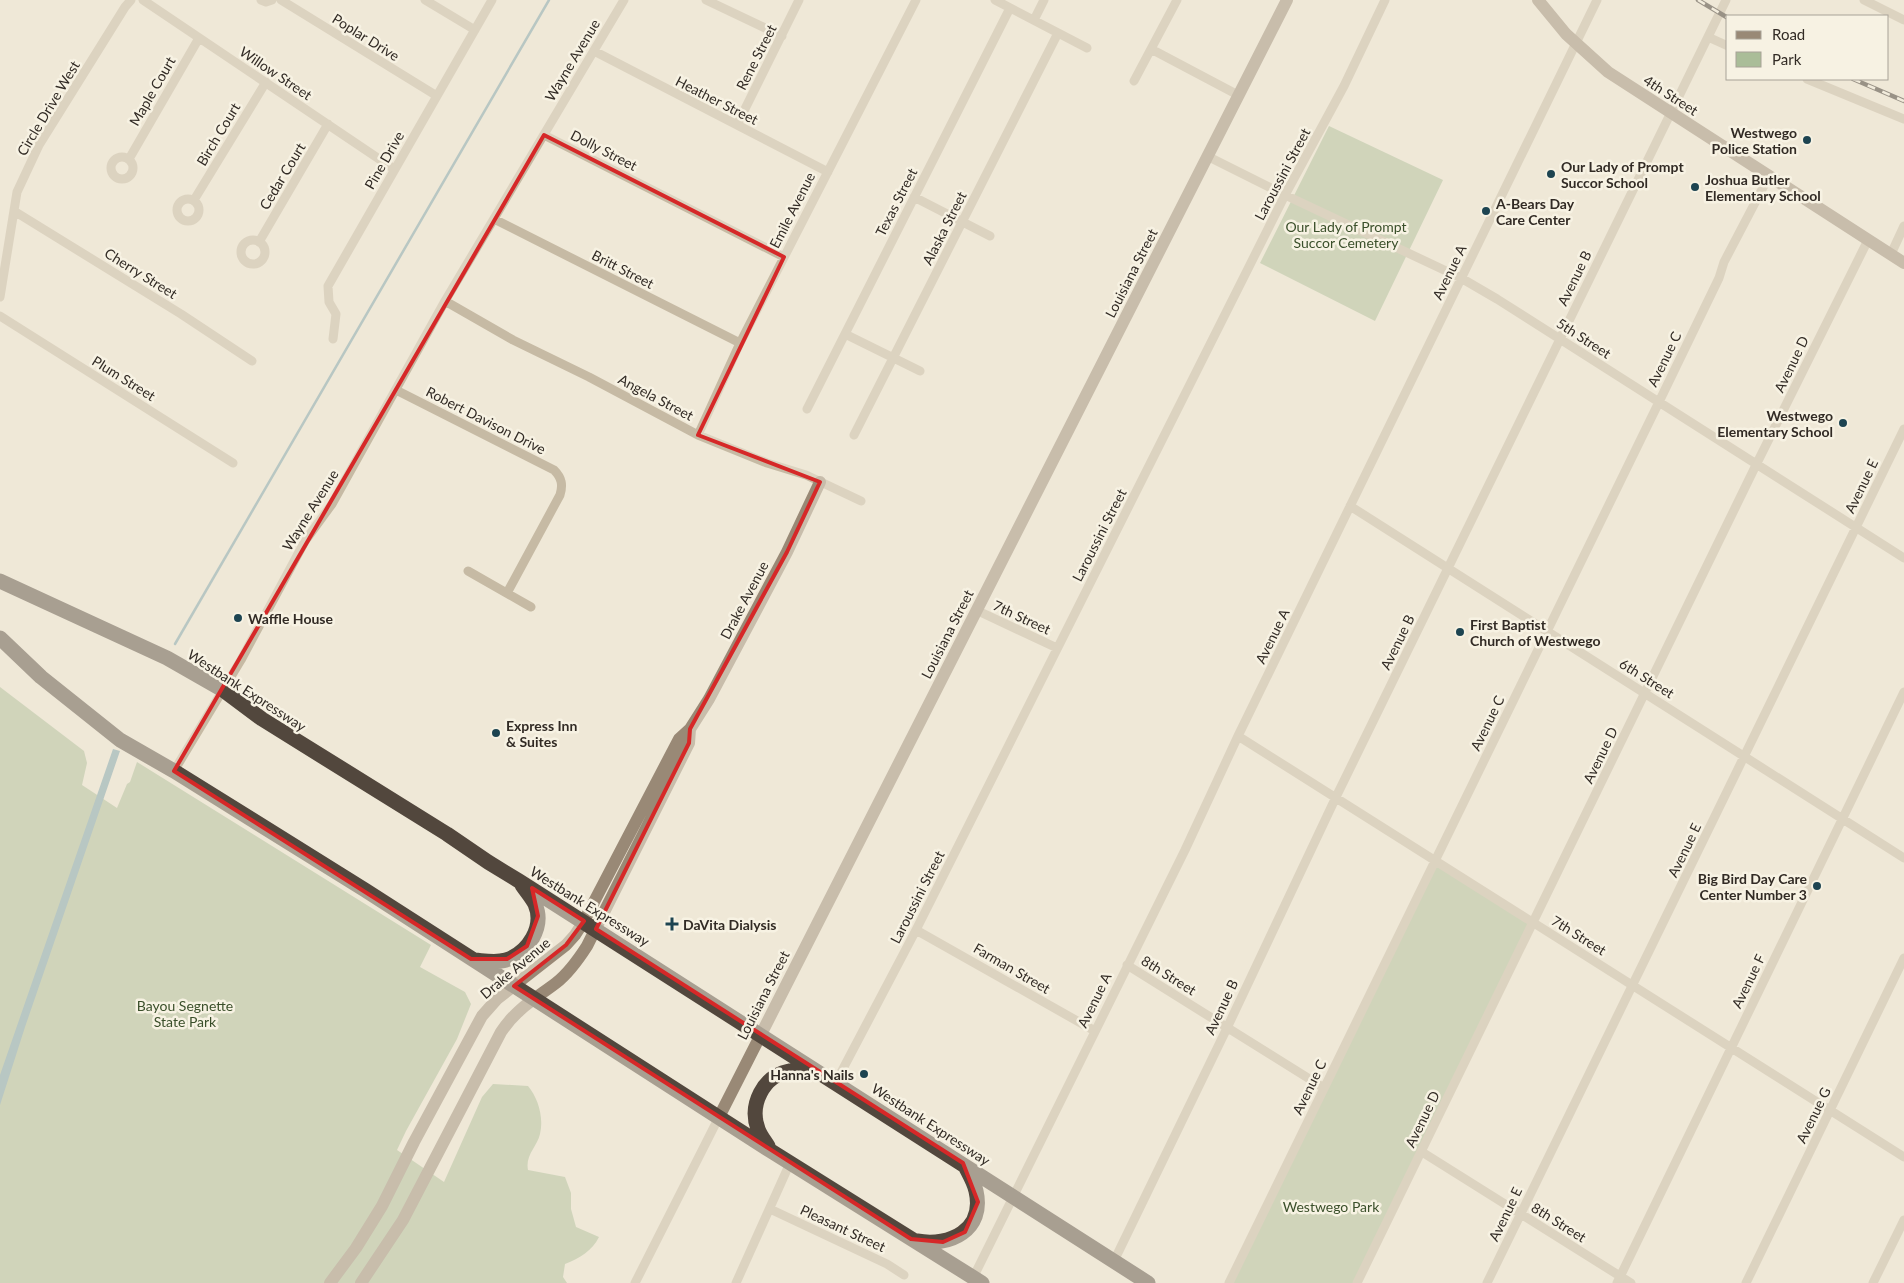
<svg xmlns="http://www.w3.org/2000/svg" width="1904" height="1283" font-family="Lato,sans-serif">
<style>
.green{fill:#aabd98}
.water{fill:#779faa}
.lines{fill:none;stroke-linecap:round;stroke-linejoin:round}
.stream{stroke:#779faa;stroke-width:2.5}
.street{stroke:#c6baa4;stroke-width:9}
.secondary{stroke:#998976;stroke-width:12}
.highway{stroke:#52473d;stroke-width:15}
.rail-casing{stroke:#322b25;stroke-width:4.5}
.rail{stroke:#f7f2e3;stroke-width:2.5;stroke-dasharray:8;stroke-linecap:butt}
.marked{fill:none;stroke:#d62828;stroke-width:4;stroke-linejoin:round}
.poi-dot{fill:#1d4451;stroke:#f7f2e3;stroke-width:2}
.labels{text-anchor:middle;dominant-baseline:central;stroke-width:5;stroke-linejoin:round;paint-order:stroke}
.street-label{font-size:14px;fill:#322b25;stroke:#f7f2e3}
.poi-label{font-size:14px;font-weight:bold;fill:#322b25;stroke:#f7f2e3;text-anchor:start}
.park-label{font-size:14px;fill:#3a4f2a;stroke:#f7f2e3}
</style>
<rect width="100%" height="100%" fill="#efe8d7"/>
<path class="green" d="M1329,126L1443,180L1375,321L1260,263Z
M0,687L84,751L87,763L82,785L117,808L127,784L130,782L137,762L431,945L420,967L465,992L471,1004L457,1039L406,1131L397,1150L444,1182L482,1097L493,1084L528,1086C538,1098 544,1117 540,1134C537,1147 525,1155 528,1170L565,1177L571,1193V1209L576,1227L599,1237C592,1251 580,1258 565,1264L563,1277L567,1283H0Z
M1435,860L1533,922L1357,1283H1229Z"/>
<path class="water" d="M113,749L120,751L25,1027L0,1105V1075Z"/>
<g class="lines">
<path class="stream" d="M175,644L549,0"/>
<path class="street" d="M143,0L394,169
M261,0L266,2L272,0
M281,0L437,96
M425,0L475,30
M706,0L782,36
M995,0L1087,48
M1864,0L1904,20
M1034,20L1044,0
M1708,37L1728,46
M1151,49L1238,95
M594,51L828,172
M1807,79L1904,119
M1134,81L1177,0
M737,125L799,0
M544,135L784,257
M1207,156L1285,195L1461,278L1497,299L1904,558
M111 168a11 11 0 1 1 22 0a11 11 0 1 1-22 0Z
M129,159L199,38
M914,197L990,236
M177 210a11 11 0 1 1 22 0a11 11 0 1 1-22 0Z
M194,200L266,82
M14,211L181,314L252,361
M494,219L740,343
M241 252a12 12 0 1 1 24 0a12 12 0 1 1-24 0Z
M259,242L328,124
M1891,254L1904,226
M0,297L17,192L39,145L125,7L131,0
M445,301L513,340L589,377L698,435L767,463L806,475L861,501
M0,316L233,463
M845,334L920,371
M333,339L336,314L329,302L328,286L492,0
M396,390L554,470C562,478 563,485 560,495L507,593
M807,409L1010,8
M698,435L740,343L916,0
M854,435L1058,33
M1350,506L1904,858
M468,571L531,607
M976,610L1057,648
M1238,736L1904,1157
M174,771L241,660L305,541L332,504L445,301L624,0
M916,930L1095,1031
M1127,965L1324,1088
M836,1082L916,930L1285,195L1344,86L1385,0
M1422,1152L1631,1283
M770,1209L887,1264L904,1275
M1114,1261L1227,1028L1336,797L1726,0
M972,1280L1185,850L1238,736L1597,0
M635,1283L719,1117
M736,1283L790,1163
M1229,1283L1659,402L1719,278L1724,262L1769,176
M1357,1283L1756,465L1868,240
M1487,1283L1904,429
M1617,1283L1904,692
M1746,1283L1904,958
M1873,1283L1904,1220"/>
<path class="secondary" d="M1538,0L1566,34L1608,72L1904,263
M719,1117L1287,0
M330,1283L356,1248L382,1206L414,1142L482,1016L497,999L566,945L575,935L584,921L679,739L690,729L709,699L787,552L820,482
M361,1283L403,1220L501,1032C517,1008 535,999 556,983C569,973 578,960 587,946L689,743L690,729"/>
<path class="highway" d="M0,581L167,658L223,690L262,719L447,834L488,862L519,881L1148,1283
M0,638L41,677L120,740L174,771L365,890L771,1151L982,1283
M475,960C486,961 496,963 506,960C528,953 545,927 535,904C532,898 526,891 522,885
M768,1146C765,1141 760,1135 758,1129C749,1105 763,1076 789,1071C798,1069 807,1070 816,1071
M917,1241C950,1247 985,1230 976,1191C974,1182 969,1174 965,1166"/>
<defs>
<path id="rail" d="M1698,0L1728,18
M1853,79L1904,101"/>
</defs>
<use href="#rail" class="rail-casing"/>
<use href="#rail" class="rail"/>
</g>
<path d="M0 0H1904V1283H0ZM544,135L784,257L698,435L820,482L787,552L690,729L689,743L596,929L963,1163L978,1202L965,1232L943,1242L911,1239L514,986L566,945L584,921L532,888L538,916L527,946L507,959H471L174,771Z" fill="#efe8d7" fill-opacity=".55" fill-rule="evenodd"/>
<path class="marked" d="M544,135L784,257L698,435L820,482L787,552L690,729L689,743L596,929L963,1163L978,1202L965,1232L943,1242L911,1239L514,986L566,945L584,921L532,888L538,916L527,946L507,959H471L174,771Z"/>
<g class="poi-dot">
<circle cx="1807" cy="140" r="5"/>
<circle cx="1551" cy="174" r="5"/>
<circle cx="1695" cy="187" r="5"/>
<circle cx="1486" cy="211" r="5"/>
<circle cx="1843" cy="423" r="5"/>
<circle cx="238" cy="618" r="5"/>
<circle cx="1460" cy="632" r="5"/>
<circle cx="496" cy="733" r="5"/>
<circle cx="1817" cy="886" r="5"/>
<path d="M669.5 916.5h5v5h5v5h-5v5h-5v-5h-5v-5h5z"/>
<circle cx="864" cy="1074" r="5"/>
</g>
<g class="labels">
<g class="street-label">
<text transform="translate(366 37) rotate(32)">Poplar Drive</text>
<text transform="translate(756 57) rotate(-63)">Rene Street</text>
<text transform="translate(572 60) rotate(-59)">Wayne Avenue</text>
<text transform="translate(276 73) rotate(34)">Willow Street</text>
<text transform="translate(152 91) rotate(-60)">Maple Court</text>
<text transform="translate(1671 95) rotate(33)">4th Street</text>
<text transform="translate(717 100) rotate(27)">Heather Street</text>
<text transform="translate(48 108) rotate(-59)">Circle Drive West</text>
<text transform="translate(218 134) rotate(-59)">Birch Court</text>
<text transform="translate(604 150) rotate(27)">Dolly Street</text>
<text transform="translate(384 160) rotate(-60)">Pine Drive</text>
<text transform="translate(1282 174) rotate(-62)">Laroussini Street</text>
<text transform="translate(282 176) rotate(-59)">Cedar Court</text>
<text transform="translate(896 202) rotate(-63)">Texas Street</text>
<text transform="translate(792 210) rotate(-63)">Emile Avenue</text>
<text transform="translate(944 228) rotate(-63)">Alaska Street</text>
<text transform="translate(623 269) rotate(27)">Britt Street</text>
<text transform="translate(1449 272) rotate(-64)">Avenue A</text>
<text transform="translate(141 273) rotate(32)">Cherry Street</text>
<text transform="translate(1131 273) rotate(-63)">Louisiana Street</text>
<text transform="translate(1574 278) rotate(-64)">Avenue B</text>
<text transform="translate(1584 338) rotate(33)">5th Street</text>
<text transform="translate(1664 359) rotate(-64)">Avenue C</text>
<text transform="translate(1791 364) rotate(-64)">Avenue D</text>
<text transform="translate(124 378) rotate(32)">Plum Street</text>
<text transform="translate(656 397) rotate(28)">Angela Street</text>
<text transform="translate(486 420) rotate(27)">Robert Davison Drive</text>
<text transform="translate(1861 486) rotate(-64)">Avenue E</text>
<text transform="translate(310 510) rotate(-58)">Wayne Avenue</text>
<text transform="translate(1099 535) rotate(-63)">Laroussini Street</text>
<text transform="translate(744 600) rotate(-62)">Drake Avenue</text>
<text transform="translate(1022 617) rotate(25)">7th Street</text>
<text transform="translate(947 634) rotate(-63)">Louisiana Street</text>
<text transform="translate(1272 636) rotate(-64)">Avenue A</text>
<text transform="translate(1397 642) rotate(-64)">Avenue B</text>
<text transform="translate(1647 678) rotate(32)">6th Street</text>
<text transform="translate(247 690) rotate(33)">Westbank Expressway</text>
<text transform="translate(1487 723) rotate(-64)">Avenue C</text>
<text transform="translate(1600 755) rotate(-64)">Avenue D</text>
<text transform="translate(1684 850) rotate(-64)">Avenue E</text>
<text transform="translate(917 897) rotate(-63)">Laroussini Street</text>
<text transform="translate(590 906) rotate(32)">Westbank Expressway</text>
<text transform="translate(1579 935) rotate(32)">7th Street</text>
<text transform="translate(515 968) rotate(-40)">Drake Avenue</text>
<text transform="translate(1012 968) rotate(30)">Farman Street</text>
<text transform="translate(1169 975) rotate(32)">8th Street</text>
<text transform="translate(1748 981) rotate(-64)">Avenue F</text>
<text transform="translate(763 995) rotate(-63)">Louisiana Street</text>
<text transform="translate(1094 1000) rotate(-64)">Avenue A</text>
<text transform="translate(1221 1007) rotate(-65)">Avenue B</text>
<text transform="translate(1309 1087) rotate(-64)">Avenue C</text>
<text transform="translate(1813 1115) rotate(-64)">Avenue G</text>
<text transform="translate(1422 1119) rotate(-64)">Avenue D</text>
<text transform="translate(931 1124) rotate(33)">Westbank Expressway</text>
<text transform="translate(1505 1214) rotate(-64)">Avenue E</text>
<text transform="translate(1559 1222) rotate(32)">8th Street</text>
<text transform="translate(843 1228) rotate(25)">Pleasant Street</text>
</g>
<g class="poi-label">
<text x="1797" y="132" text-anchor="end">Westwego<tspan x="1797" dy="16">Police Station</tspan></text>
<text x="1561" y="166">Our Lady of Prompt<tspan x="1561" dy="16">Succor School</tspan></text>
<text x="1705" y="179">Joshua Butler<tspan x="1705" dy="16">Elementary School</tspan></text>
<text x="1496" y="203">A-Bears Day<tspan x="1496" dy="16">Care Center</tspan></text>
<text x="1833" y="415" text-anchor="end">Westwego<tspan x="1833" dy="16">Elementary School</tspan></text>
<text x="248" y="618">Waffle House</text>
<text x="1470" y="624">First Baptist<tspan x="1470" dy="16">Church of Westwego</tspan></text>
<text x="506" y="725">Express Inn<tspan x="506" dy="16">&amp; Suites</tspan></text>
<text x="1807" y="878" text-anchor="end">Big Bird Day Care<tspan x="1807" dy="16">Center Number 3</tspan></text>
<text x="683" y="924">DaVita Dialysis</text>
<text x="854" y="1074" text-anchor="end">Hanna's Nails</text>
</g>
<g class="park-label">
<text x="1346" y="226">Our Lady of Prompt<tspan x="1346" dy="16">Succor Cemetery</tspan></text>
<text x="185" y="1005">Bayou Segnette<tspan x="185" dy="16">State Park</tspan></text>
<text x="1331" y="1206">Westwego Park</text>
</g>
</g>
<rect x="1726" y="15" width="162" height="65" fill="#f7f2e3" stroke="#a8a297"/>
<rect x="1736" y="31" width="25" height="8" fill="#998976" stroke="#a8a297"/>
<text x="1772" y="40" font-size="15" fill="#322b25">Road</text>
<rect x="1736" y="52" width="25" height="15" fill="#aabd98" stroke="#a8a297"/>
<text x="1772" y="65" font-size="15" fill="#322b25">Park</text>
</svg>
